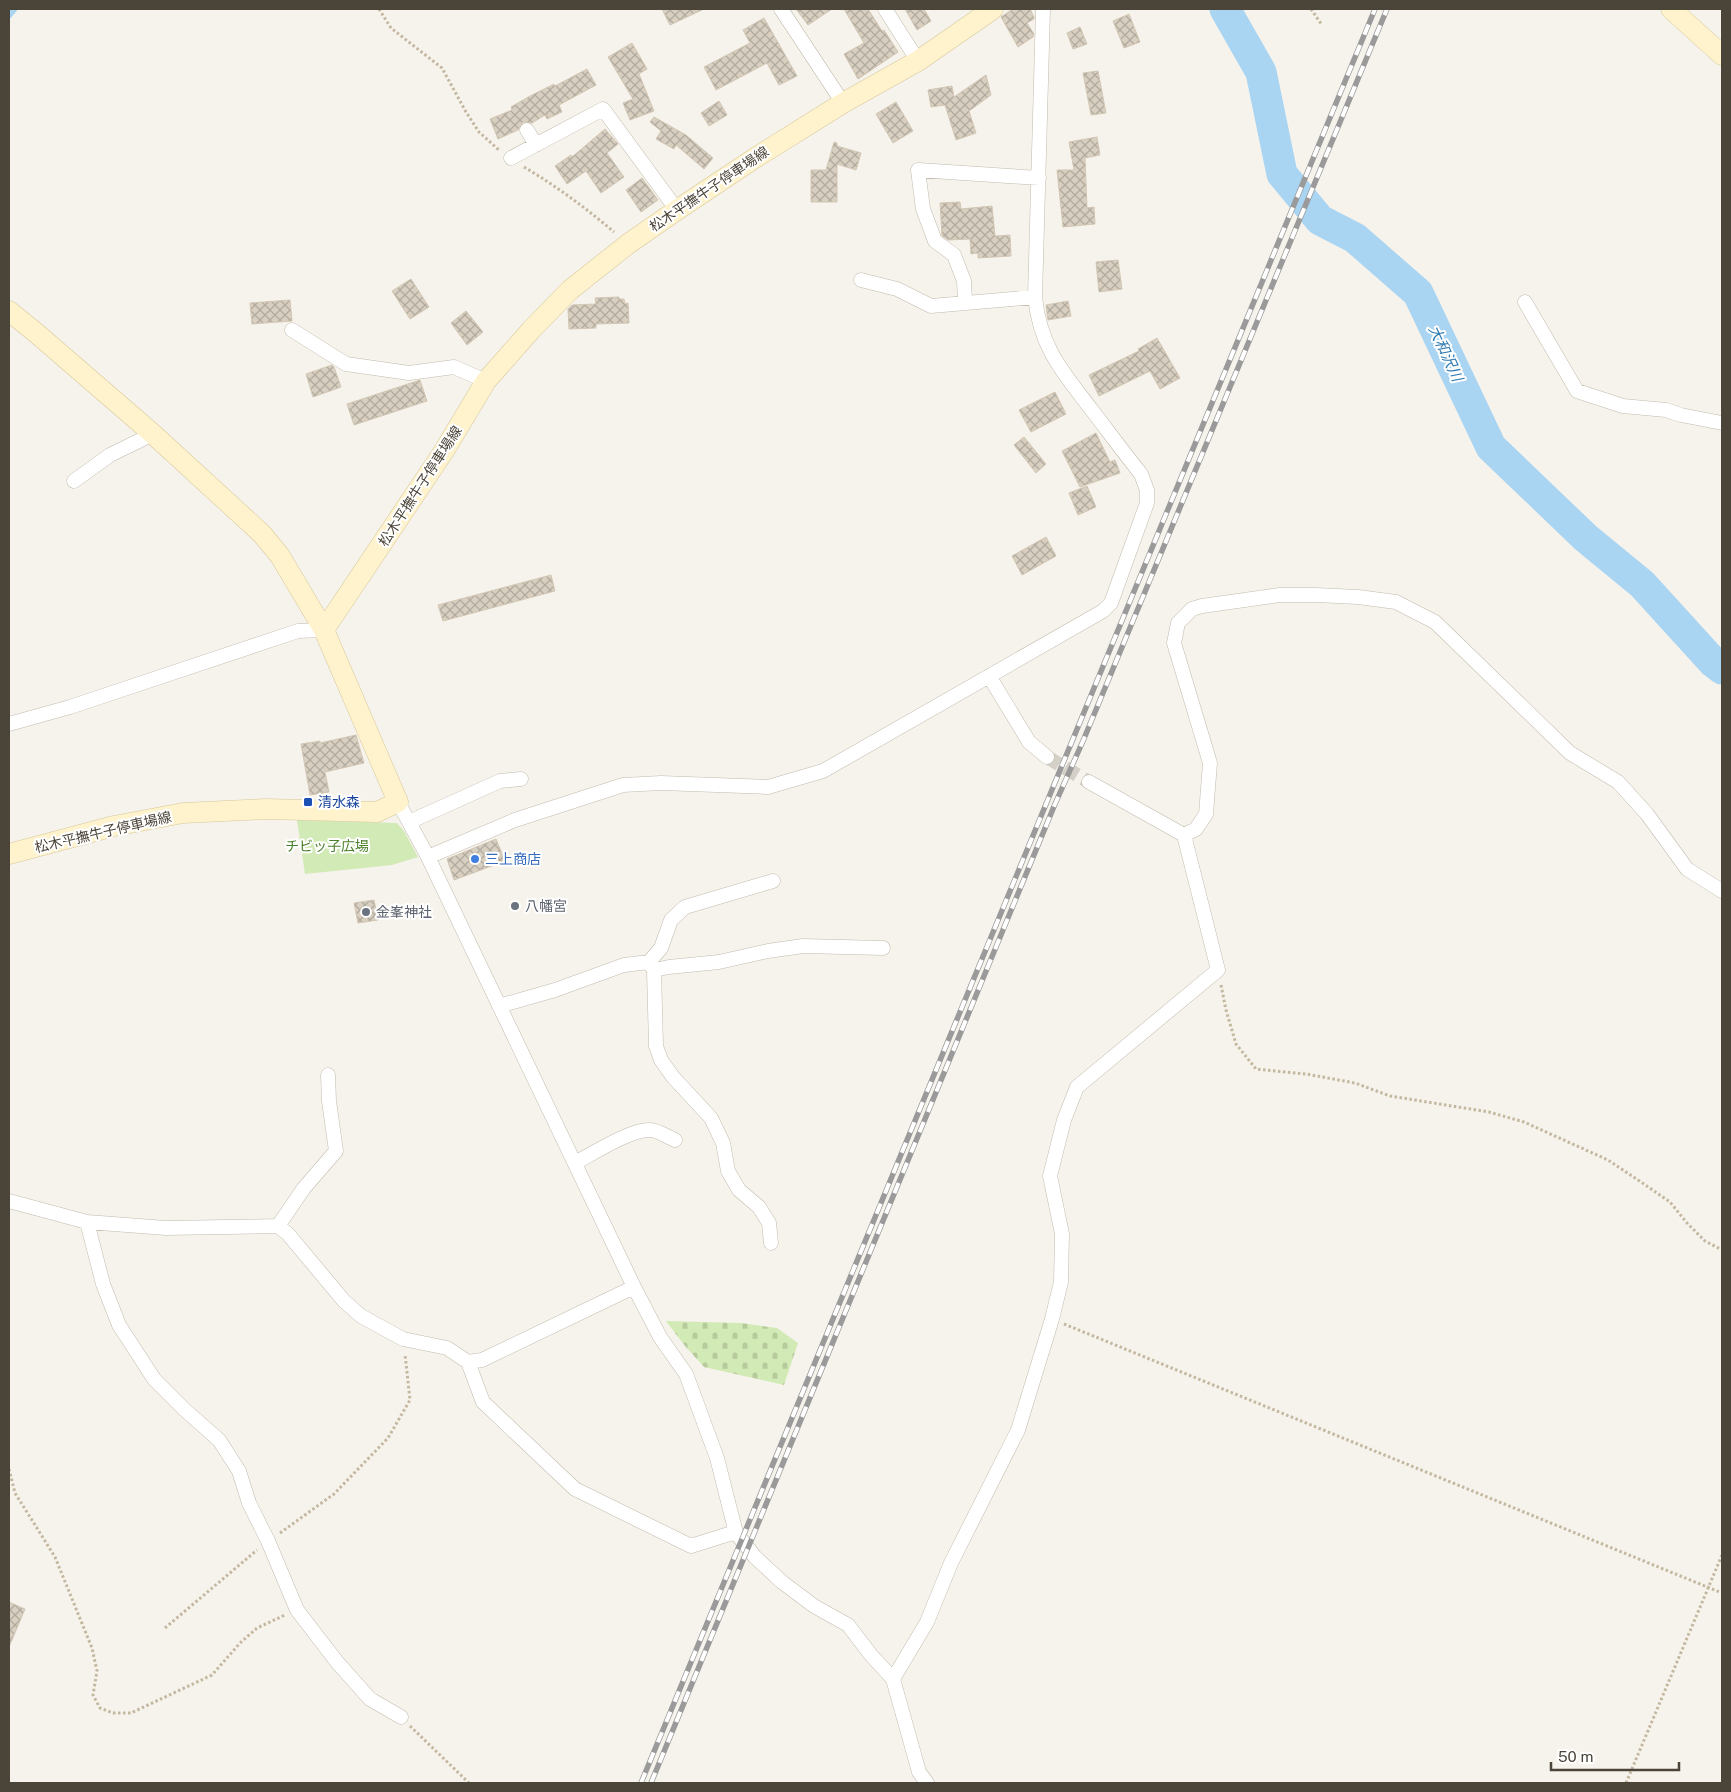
<svg xmlns="http://www.w3.org/2000/svg" width="1731" height="1792" font-family="'Public Sans','Noto Sans JP',sans-serif">
<style>
.cemetery{fill:url(#cemetery-stones)}
.green{fill:#d2eab5}
.lines{fill:none;stroke-linecap:round;stroke-linejoin:round}
.stream{stroke:#a9d4f2;stroke-width:5}
.river{stroke:#a9d4f2;stroke-width:31}
.building{fill:url(#building-cross-hatch);stroke:#d3c7b4}
.street-tunnel{stroke:#d4d0c8;stroke-width:14;stroke-dasharray:14 7;stroke-linecap:butt}
.street-casing{stroke:#c2bbae;stroke-width:15}
.secondary-casing{stroke:#d6c79b;stroke-width:21}
.path{stroke:#c4b79f;stroke-width:3;stroke-dasharray:2.5 2.5;stroke-linecap:butt}
.street{stroke:#fff;stroke-width:14}
.secondary{stroke:#fff3cd;stroke-width:20}
.rail-casing{stroke:#9a9a9a;stroke-width:5.5}
.rail{stroke:#fff;stroke-width:4;stroke-dasharray:11;stroke-linecap:butt}
.transit-dot{fill:#1a4fb4;stroke:#fff;stroke-width:2}
.shop-dot{fill:#3f7fe0;stroke:#fff;stroke-width:2}
.worship-dot{fill:#6b7280;stroke:#fff;stroke-width:2}
.labels{text-anchor:middle;dominant-baseline:central;stroke-width:4;stroke-linejoin:round;paint-order:stroke}
.street-label{font-size:14px;fill:#4b4439;stroke:#fff}
.transit-label{font-size:14px;fill:#164399;stroke:#fff;text-anchor:start}
.park-label{font-size:14px;fill:#4a7f2a;stroke:#fff}
.shop-label{font-size:14px;fill:#366cbe;stroke:#fff;text-anchor:start}
.worship-label{font-size:14px;fill:#5b616d;stroke:#fff;text-anchor:start}
.water-label{font-size:15px;font-style:italic;fill:#2e7ab2;stroke:#fff}
</style>
<defs>
<pattern id="cemetery-stones" width="16" height="16" patternUnits="userSpaceOnUse" patternTransform="scale(1.25)"><rect width="16" height="16" fill="#d2eab5"/><path d="M2 7V4a2 2 0 0 1 4 0v3zM10 15v-3a2 2 0 0 1 4 0v3z" fill="#b6ca9c"/></pattern>
<pattern id="building-cross-hatch" width="8" height="8" patternUnits="userSpaceOnUse" patternTransform="scale(1.25)"><rect width="8" height="8" fill="#d8cfc1"/><path d="M0 0l8 8M0 8l8-8" fill="none" stroke="#b1aa9e"/></pattern>
</defs>
<rect width="100%" height="100%" fill="#f6f3ec"/>
<path class="cemetery" d="M666,1321L741,1323L777,1328L798,1343L784,1385L704,1367L685,1346Z"/>
<path class="green" d="M297,820L397,823L404,831L418,857L392,865L305,874Z"/>
<g class="lines">
<path class="stream" d="M9,16L15,9"/>
<path class="river" d="M1225,9L1261,72L1282,174L1320,220L1355,238L1418,293L1491,447L1586,538L1642,584L1713,662L1722,669"/>
</g>
<path class="building" d="M662,9H704L670,25Z
M796,9H832L808,25Z
M844,9H868L882,31L884,30L898,52L858,79L844,54L864,43Z
M905,9H924L931,21L917,30Z
M1013,9H1030L1034,17V19L1027,23L1034,34L1033,37L1018,47L1001,17Z
M1129,14L1140,42L1124,48L1113,21Z
M764,18L797,76L779,85L767,63L716,90L704,67L750,43L743,30Z
M1080,27L1087,44L1073,49L1067,33Z
M632,43L647,69L639,74L654,111L630,120L623,103L633,99L608,57Z
M587,69L596,85L559,105L562,112L547,119L545,115L532,123L523,122L518,130L498,139L490,119L512,110L511,107L530,96L554,84L555,86Z
M1098,71L1106,113L1091,115L1083,73Z
M986,75L991,95L969,111L976,133L956,140L945,105L931,107L928,90L952,86L954,97Z
M719,101L727,115L709,126L701,113Z
M896,102L913,131L893,143L876,114Z
M654,117L686,135L713,158L704,169L676,145L674,149L656,139L661,131L650,122Z
M605,129L618,144L607,153L624,177L601,193L586,171L567,184L555,166L571,155L572,157Z
M1097,137L1100,155L1085,158L1087,208L1094,207L1095,224L1063,227L1057,170H1074L1069,142Z
M834,142L837,143V146L861,153L856,170L837,164V202H811V170H826Z
M642,178L658,200L641,212L626,190Z
M960,202L961,209L992,206L995,236L1010,235L1011,256L978,258V253L971,254L970,239L948,240L942,236L940,203Z
M1118,260L1122,289L1099,292L1096,262Z
M411,279L429,307L410,319L392,291Z
M619,297V299H624L625,304L628,303L629,323L596,324V328L569,329L568,309L572,305L596,304L595,298Z
M290,300L292,321L252,324L250,303Z
M1068,301L1071,316L1048,320L1046,305Z
M466,311L483,332L467,345L451,323Z
M1157,338L1180,378L1160,389L1150,371L1099,396L1089,375L1139,351L1138,349Z
M332,365L334,367L341,387L313,397L306,374Z
M420,380L427,401L354,425L347,404Z
M1055,392L1066,414L1031,432L1019,410Z
M1096,433L1110,462L1115,460L1120,473L1080,487L1062,451Z
M1024,437L1046,464L1036,473L1014,445Z
M1087,486L1096,507L1078,515L1069,493Z
M1046,537L1056,556L1022,575L1012,556Z
M551,575L555,591L443,621L438,605Z
M356,735L364,763L325,772L329,792L310,795L301,744L320,741V743Z
M496,839L505,861L454,880L447,859Z
M374,900L378,920L358,923L354,903Z
M9,1602L25,1609L9,1647Z"/>
<g class="lines">
<path class="street-tunnel" d="M1047,757L1089,782"/>
<defs>
<path id="street" d="M781,9L843,103
M885,9L918,61
M527,130L536,145
M511,158L603,109L677,210
M861,280L897,289L931,306L1035,297
M965,302L964,281L954,255L935,241L923,209L918,170L1039,178
M1525,302L1577,391L1623,406L1666,410L1681,415L1722,423
M292,330L346,364L409,373L454,367L486,381
M74,481L110,455L153,434
M989,676L1029,742L1047,757
M9,724L70,707L298,631L324,630
M398,802L428,857L634,1287L660,1337L686,1374L717,1458L736,1533L755,1557L782,1582L814,1606L848,1625L871,1655L893,1679L919,1772L927,1783
M409,822L500,781L521,779
M1184,835L1196,829L1206,814L1210,763L1174,643L1178,623L1192,609L1202,606L1280,595H1316L1358,597L1396,602L1435,622L1570,753L1618,782L1647,814L1687,869L1722,891
M428,857L515,820L623,785L661,783L768,787L823,771L1103,611L1111,603L1147,503V490L1141,474C1124,453 1108,431 1091,409C1062,371 1040,347 1035,297L1043,9
M649,962L661,948L671,920L685,907L773,881
M654,970L669,967L719,962L768,951L803,946L883,948
M499,1006L555,990L624,965L649,962L654,970L656,1046L661,1060L673,1077L711,1118L723,1143L728,1171L739,1190L759,1207L769,1223L771,1243
M575,1163C592,1154 631,1129 650,1130C657,1130 668,1137 675,1140
M9,1201L87,1222L166,1228L278,1226L288,1234L344,1301L361,1316L403,1339L447,1348L468,1362L483,1402L575,1489L691,1546L729,1534L736,1533
M87,1222L103,1284L119,1325L154,1379L185,1410L219,1440L239,1471L249,1503L268,1541L297,1610L337,1662L370,1699L401,1717
M278,1226L304,1188L336,1151L329,1101L328,1075
M468,1362L482,1360L634,1287
M893,1679L927,1622L951,1563L1018,1430L1052,1319L1061,1282L1062,1234L1050,1176L1064,1120L1077,1087L1218,970L1184,835L1089,782"/>
<path id="secondary" d="M1671,9L1722,55
M9,311L35,332L153,434L262,534L280,556L324,630L398,802L377,812L267,809L183,813L114,826L9,854
M324,630L444,451L486,381L531,330L570,290L628,244L677,210L755,158L843,103L918,61L993,9"/>
</defs>
<use href="#street" class="street-casing"/>
<use href="#secondary" class="secondary-casing"/>
<path class="path" d="M379,9L391,28L442,68L466,112L479,132L500,151
M1311,9L1322,25
M524,167C556,186 586,208 614,232
M1221,985L1226,1010L1236,1044L1256,1069L1306,1074L1355,1083L1390,1096L1489,1112L1524,1122L1608,1160L1641,1182L1670,1202L1687,1223L1705,1241L1722,1250
M1064,1324L1722,1593
M9,1469L15,1493L55,1557L92,1648L97,1671L93,1695L100,1708L113,1713H131L212,1675L240,1643L257,1628L285,1615
M280,1533L334,1494L388,1438L410,1400L405,1354
M165,1628L257,1550
M410,1726L469,1783
M1626,1783L1722,1555"/>
<use href="#street" class="street"/>
<use href="#secondary" class="secondary"/>
<defs>
<path id="rail" d="M641,1783L1375,9
M651,1783L1055,804L1083,741L1387,9"/>
</defs>
<use href="#rail" class="rail-casing"/>
<use href="#rail" class="rail"/>
</g>
<rect class="transit-dot" x="303" y="797" width="10" height="10" rx="2.5"/>
<circle class="shop-dot" cx="475" cy="859" r="5"/>
<g class="worship-dot">
<circle cx="515" cy="906" r="5"/>
<circle cx="366" cy="912" r="5"/>
</g>
<g class="labels">
<g class="street-label">
<text transform="translate(709 189) rotate(-34)">松木平撫牛子停車場線</text>
<text transform="translate(420 486) rotate(-57)">松木平撫牛子停車場線</text>
<text transform="translate(103 832) rotate(-13)">松木平撫牛子停車場線</text>
</g>
<g class="transit-label">
<text x="318" y="802">清水森</text>
</g>
<g class="park-label">
<text x="327" y="846">チビッ子広場</text>
</g>
<g class="shop-label">
<text x="485" y="859">三上商店</text>
</g>
<g class="worship-label">
<text x="525" y="906">八幡宮</text>
<text x="376" y="912">金峯神社</text>
</g>
<g class="water-label">
<text transform="translate(1446 353) rotate(65)">大和沢川</text>
</g>
</g>
<rect width="1731" height="1792" fill="none" stroke="#4b4439" stroke-width="20"/>
<path d="M1551 1762v8h128v-8" fill="none" stroke="#4b4439" stroke-width="2.5"/>
<text x="1558" y="1762" font-size="15" fill="#4b4439" stroke="#ffffff" stroke-width="4" paint-order="stroke">50 m</text>
</svg>
